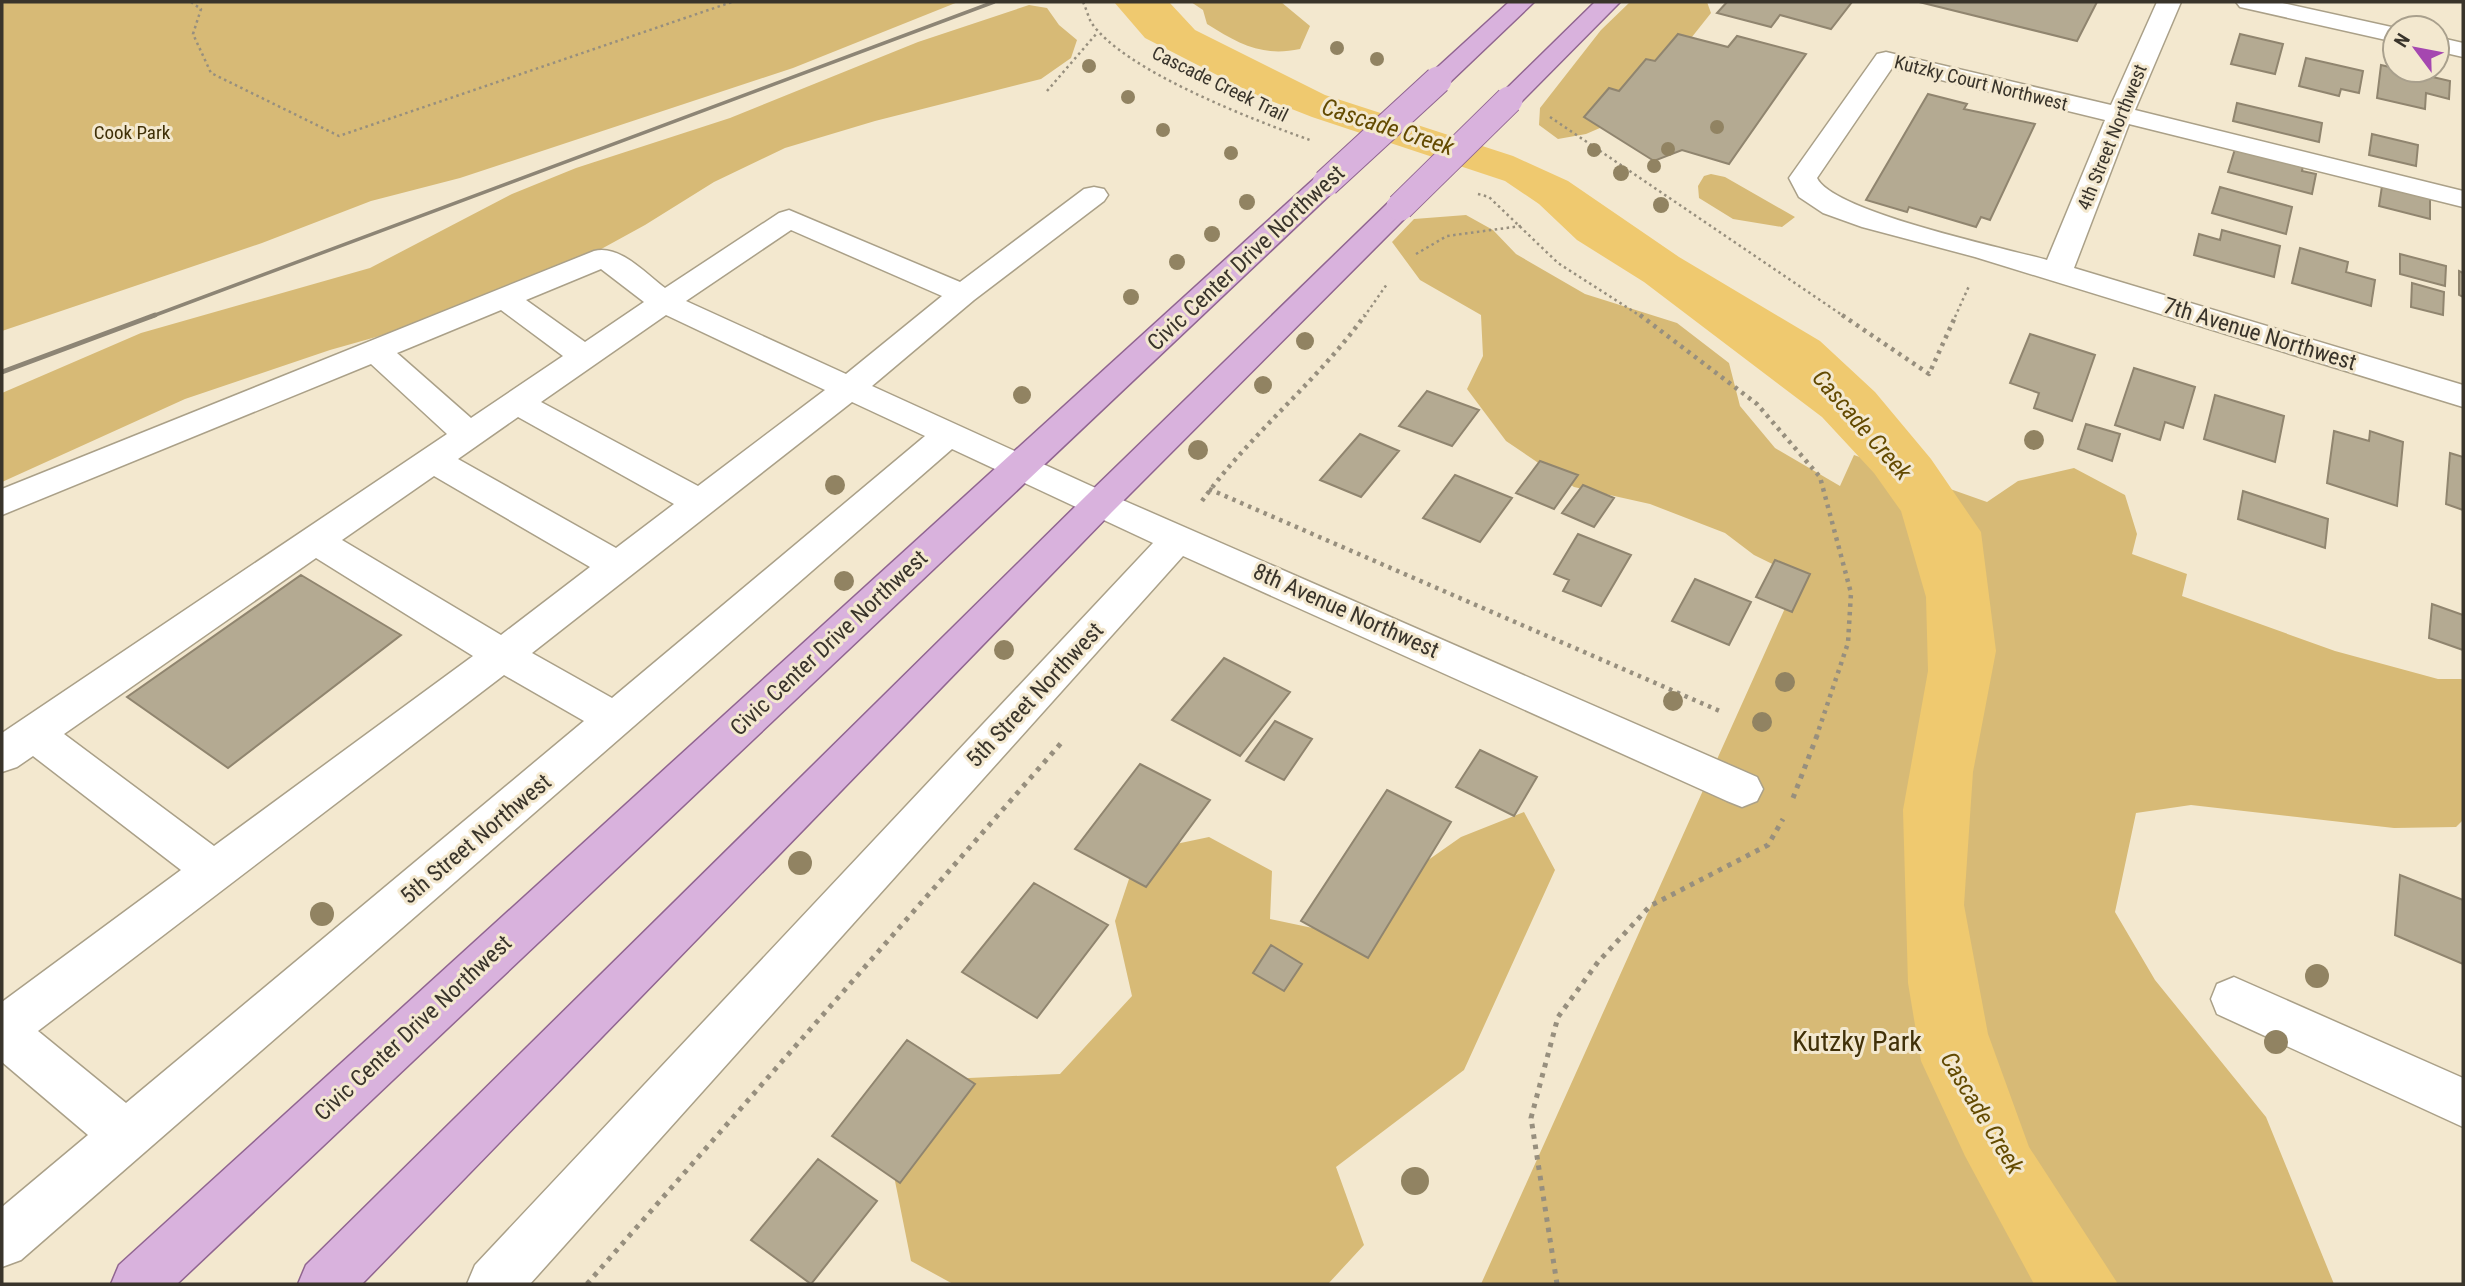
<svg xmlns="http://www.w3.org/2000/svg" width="2465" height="1286" font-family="'Roboto Condensed',sans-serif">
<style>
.green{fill:#d7ba76}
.water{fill:#efc96f}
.building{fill:#b4aa92;stroke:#90856f;stroke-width:2}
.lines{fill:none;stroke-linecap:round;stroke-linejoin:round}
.minor-casing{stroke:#aaa088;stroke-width:3}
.major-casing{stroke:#906590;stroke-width:3}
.path-far2{stroke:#978f7e;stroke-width:2.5;stroke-dasharray:2.5 3.5;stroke-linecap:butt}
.path-far1{stroke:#978f7e;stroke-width:4.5;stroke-dasharray:3.5 5;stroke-linecap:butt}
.path{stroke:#978f7e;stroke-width:5;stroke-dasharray:4.5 6;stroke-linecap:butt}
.minor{fill:#fff;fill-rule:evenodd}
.major{fill:#d9b2dd;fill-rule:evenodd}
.rail-far1{stroke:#8d8575;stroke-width:3.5}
.rail{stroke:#8d8575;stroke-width:5}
.major-bridge-casing{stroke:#906590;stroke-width:29;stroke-linecap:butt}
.major-bridge{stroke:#d9b2dd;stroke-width:27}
.tree{fill:#918362}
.labels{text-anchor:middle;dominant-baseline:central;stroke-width:6;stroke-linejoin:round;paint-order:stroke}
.far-street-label{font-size:19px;fill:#39342b;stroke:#f3e8cf}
.far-park-label{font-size:19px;fill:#403008;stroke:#f3e8cf}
.street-label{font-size:23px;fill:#39342b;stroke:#f3e8cf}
.water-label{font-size:24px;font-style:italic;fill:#634a00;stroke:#f3e8cf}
.near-park-label{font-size:28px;fill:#403008;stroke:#f3e8cf}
</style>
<rect width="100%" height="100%" fill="#f3e8cf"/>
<path class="green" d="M2,2H958L793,68L460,178L371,201L262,243L2,331Z
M1191,2H1281L1310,26L1300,49C1262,57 1239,44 1207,24L1203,10Z
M1630,2H1707L1711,13L1630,115L1586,134L1558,139L1539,125L1540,108L1601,30Z
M1029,5L1047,8L1059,25L1077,40L1071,58L1041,79L875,121L785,148L714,182L645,225L563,270L454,315L330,350L185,399L2,482V393L141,333L370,268L512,194L576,168L730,118L918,42Z
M1711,174L1725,177L1795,217L1782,227L1733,219L1699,198L1698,186L1704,176Z
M1466,215L1493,230L1516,254L1585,294L1677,323L1729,363L1740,406L1775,448L1840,486L1854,455L1987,502L2018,481L2074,468L2125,495L2137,534L2132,554L2187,574L2182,596L2335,651L2438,679H2463V820L2456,827L2394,828L2191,805L2136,813L2115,912L2155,980L2266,1117L2334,1284H1481L1799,577L1754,555L1725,533L1650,504L1574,487L1506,441L1467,389L1483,356L1481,315L1420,280L1392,242L1414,219Z
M1524,812L1555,870L1464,1070L1336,1167L1364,1245L1328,1284H953L911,1261L895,1181L920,1092L969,1078L1060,1074L1132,996L1115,921L1138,852L1209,837L1272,871L1270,919L1327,931L1461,837Z"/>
<path class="water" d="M1114,2H1169L1195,30L1325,95L1513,156L1568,181L1679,257L1820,341L1875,392L1931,459L1981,532L1996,651L1973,772L1964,905L1988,1034L2029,1147L2118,1284H2034L1965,1156L1921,1061L1908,983L1903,810L1928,671L1926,597L1901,511L1874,473L1822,417L1644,282L1577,240L1539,204L1505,181L1312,117L1256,95L1145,38Z"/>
<path class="building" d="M1727,2H1852L1831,29L1780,15L1771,27L1717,13Z
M1919,2H2097L2077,41Z
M1678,34L1728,47L1737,36L1806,54L1729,164L1682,150L1654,161L1584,117L1609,88L1619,91L1646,59L1655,61Z
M2240,34L2283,44L2275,74L2231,64Z
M2306,58L2363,71L2359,93L2341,89L2339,96L2299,86Z
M2381,65L2450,81L2449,99L2426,93L2425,109L2377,98Z
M1928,94L1967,104L1964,109L2035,124L1990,220L1981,217L1976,227L1909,207L1907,212L1866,200Z
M2237,103L2322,123L2319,142L2233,121Z
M2372,134L2418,145L2416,166L2369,155Z
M2235,149L2303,166L2302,171L2316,174L2312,194L2228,172Z
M2382,186L2430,198V219L2379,206Z
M2220,187L2292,207L2286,234L2212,213Z
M2222,230L2280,246L2274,277L2194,255L2199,234L2220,240Z
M2300,248L2348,262L2346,272L2375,280L2371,306L2292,283Z
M2400,254L2446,266L2445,286L2400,274Z
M2459,271L2463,273V297L2459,295Z
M2412,283L2444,292L2443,315L2411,307Z
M2030,334L2095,355L2072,421L2034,408L2039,393L2010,383Z
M2134,368L2195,387L2183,428L2165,422L2160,440L2115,425Z
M1427,391L1479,410L1452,446L1399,426Z
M2215,395L2284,416L2275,462L2204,439Z
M2086,424L2120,434L2112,461L2078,449Z
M2334,431L2369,441L2370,431L2403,442L2397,506L2327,483Z
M1360,434L1399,451L1361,497L1320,480Z
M2450,453L2463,457V510L2446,504Z
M1540,461L1578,475L1554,509L1516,493Z
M1455,475L1512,498L1480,542L1423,518Z
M1583,485L1614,498L1594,527L1562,513Z
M2243,491L2328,519L2325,548L2238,519Z
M1578,534L1631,555L1601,606L1563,591L1569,580L1554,574Z
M1775,560L1810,574L1792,612L1756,597Z
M301,575L401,635L228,768L127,697Z
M1695,579L1751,602L1729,645L1672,621Z
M2432,604L2463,615V650L2429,638Z
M1224,658L1290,692L1240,756L1172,720Z
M1275,721L1312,739L1284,780L1246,761Z
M1480,750L1537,777L1514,816L1456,787Z
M1140,764L1210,800L1146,887L1075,849Z
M1387,790L1451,822L1368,958L1301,921Z
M2400,875L2463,900V964L2395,935Z
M1034,883L1108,925L1037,1018L962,972Z
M1271,945L1302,964L1284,991L1253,973Z
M907,1040L975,1084L900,1183L832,1136Z
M818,1159L877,1201L811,1284L751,1240Z"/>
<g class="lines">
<defs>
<path id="minor" d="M2157,2H2181L2135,110L2463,191V207L2129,124L2074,268L2463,385V407L1975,257L1862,227L1823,213L1799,197L1789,178L1877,54L1886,52L2111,105ZM1892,68L2105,120L2047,260C2004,248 1833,212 1817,178Z
M2236,2H2278L2396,28L2395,42L2240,7Z
M2437,37L2463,43V57L2437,51Z
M1094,187L1104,189L1108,195L1104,201L974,300L872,386L1111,495L1757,777L1763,789L1757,801L1742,807L1727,801L1183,556L530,1284H467L475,1265L1153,543L952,449L21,1260L2,1267V1207L88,1135L2,1062V1002L181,870L33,756L17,767L2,772V733L447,434L371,364L2,515V489L594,251C619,244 645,273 665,288L779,213L789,210L960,282L1084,189ZM791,230L942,296L846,374L686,301ZM601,269L644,302L585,342L526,300ZM501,310L563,356L471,418L397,353ZM666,315L825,390L698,486L541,402ZM852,402L925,436L612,698L532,653ZM518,417L674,504L616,548L458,459ZM434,476L590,567L501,635L342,540ZM316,558L473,656L214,846L64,734ZM504,675L584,721L126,1103L38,1031Z
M2234,977L2463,1078V1127L2217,1014L2211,999L2217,984Z"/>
<path id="major" d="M1509,2H1534L1447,85H1429L1425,80L1429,75Z
M1595,2H1620L1518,105H1500L1496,100L1500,95Z
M1326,175L1336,177L1340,183L1336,189L177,1284H111L119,1265L1316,177Z
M1400,199L1410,201L1414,207L1410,213L1111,513L362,1284H298L306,1265L1087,495L1390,201Z"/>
</defs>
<use href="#minor" class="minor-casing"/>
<use href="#major" class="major-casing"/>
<path class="path-far2" d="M191,2L201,9L193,34L211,73L339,136L732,2
M1083,2C1086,8 1088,16 1091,22C1122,70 1256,121 1310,140
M1047,91L1097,33
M1550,117L1845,317
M1478,194L1489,197L1558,263L1642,317
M1416,254L1447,236L1521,226
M1364,317L1387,284
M1955,317L1969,286"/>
<path class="path-far1" d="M1640,315L1757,404L1820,477L1851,593L1848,643L1817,735
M1842,315L1929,374L1956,315
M1209,489L1722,712
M1202,501C1250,434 1317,382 1365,315"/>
<path class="path" d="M1793,798L1818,733
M587,1284L1062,742
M1557,1284L1531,1118L1558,1017L1598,962L1650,906L1768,845L1783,819"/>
<use href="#minor" class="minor"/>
<use href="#major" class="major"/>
<path class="rail-far1" d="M150,317L994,2"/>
<path class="rail" d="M2,372L155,315"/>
<defs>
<path id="major-bridge" d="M1326,183L1438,80
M1400,207L1509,100"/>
</defs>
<use href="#major-bridge" class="major-bridge-casing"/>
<use href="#major-bridge" class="major-bridge"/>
</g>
<g class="tree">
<circle cx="1337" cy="48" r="7"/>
<circle cx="1377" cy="59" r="7"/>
<circle cx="1089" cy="66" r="7"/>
<circle cx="1128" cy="97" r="7"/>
<circle cx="1717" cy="127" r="7"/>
<circle cx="1163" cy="130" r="7"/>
<circle cx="1668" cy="149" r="7"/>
<circle cx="1594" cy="150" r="7"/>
<circle cx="1231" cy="153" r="7"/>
<circle cx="1654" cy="166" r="7"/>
<circle cx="1621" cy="173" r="8"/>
<circle cx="1247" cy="202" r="8"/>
<circle cx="1661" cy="205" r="8"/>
<circle cx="1212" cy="234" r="8"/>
<circle cx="1177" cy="262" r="8"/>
<circle cx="1131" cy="297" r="8"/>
<circle cx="1305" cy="341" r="9"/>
<circle cx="1263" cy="385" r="9"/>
<circle cx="1022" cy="395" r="9"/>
<circle cx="2034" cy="440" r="10"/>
<circle cx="1198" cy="450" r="10"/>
<circle cx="835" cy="485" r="10"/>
<circle cx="844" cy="581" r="10"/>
<circle cx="1004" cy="650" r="10"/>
<circle cx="1785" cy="682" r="10"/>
<circle cx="1673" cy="701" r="10"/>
<circle cx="1762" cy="722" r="10"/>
<circle cx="800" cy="863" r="12"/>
<circle cx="322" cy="914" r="12"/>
<circle cx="2317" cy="976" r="12"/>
<circle cx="2276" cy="1042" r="12"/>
<circle cx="1415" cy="1181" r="14"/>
</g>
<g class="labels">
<g class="far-street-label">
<text transform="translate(1981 83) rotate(14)">Kutzky Court Northwest</text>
<text transform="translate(1220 84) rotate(26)">Cascade Creek Trail</text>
<text transform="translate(2112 137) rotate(-68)">4th Street Northwest</text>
</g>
<g class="far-park-label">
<text x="132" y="132">Cook Park</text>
</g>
<g class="street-label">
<text transform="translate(1246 258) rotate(-43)">Civic Center Drive Northwest</text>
<text transform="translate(2260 334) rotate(17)">7th Avenue Northwest</text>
<text transform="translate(1346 611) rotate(24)">8th Avenue Northwest</text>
<text transform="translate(829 643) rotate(-43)">Civic Center Drive Northwest</text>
<text transform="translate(1035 695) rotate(-47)">5th Street Northwest</text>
<text transform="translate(476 839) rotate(-40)">5th Street Northwest</text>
<text transform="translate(413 1028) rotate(-43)">Civic Center Drive Northwest</text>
</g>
<g class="water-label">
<text transform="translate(1388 127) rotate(18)">Cascade Creek</text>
<text transform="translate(1862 425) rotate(49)">Cascade Creek</text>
<text transform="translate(1982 1113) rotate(59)">Cascade Creek</text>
</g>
<g class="near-park-label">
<text x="1857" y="1041">Kutzky Park</text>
</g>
</g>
<rect width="2465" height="1286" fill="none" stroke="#39342b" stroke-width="7"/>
<g transform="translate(2416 49) rotate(302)"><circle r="33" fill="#f3e8cf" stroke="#a9a08d" stroke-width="2"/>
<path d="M0-5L12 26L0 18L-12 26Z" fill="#a547b0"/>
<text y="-10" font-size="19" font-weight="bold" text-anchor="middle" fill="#39342b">N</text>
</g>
</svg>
